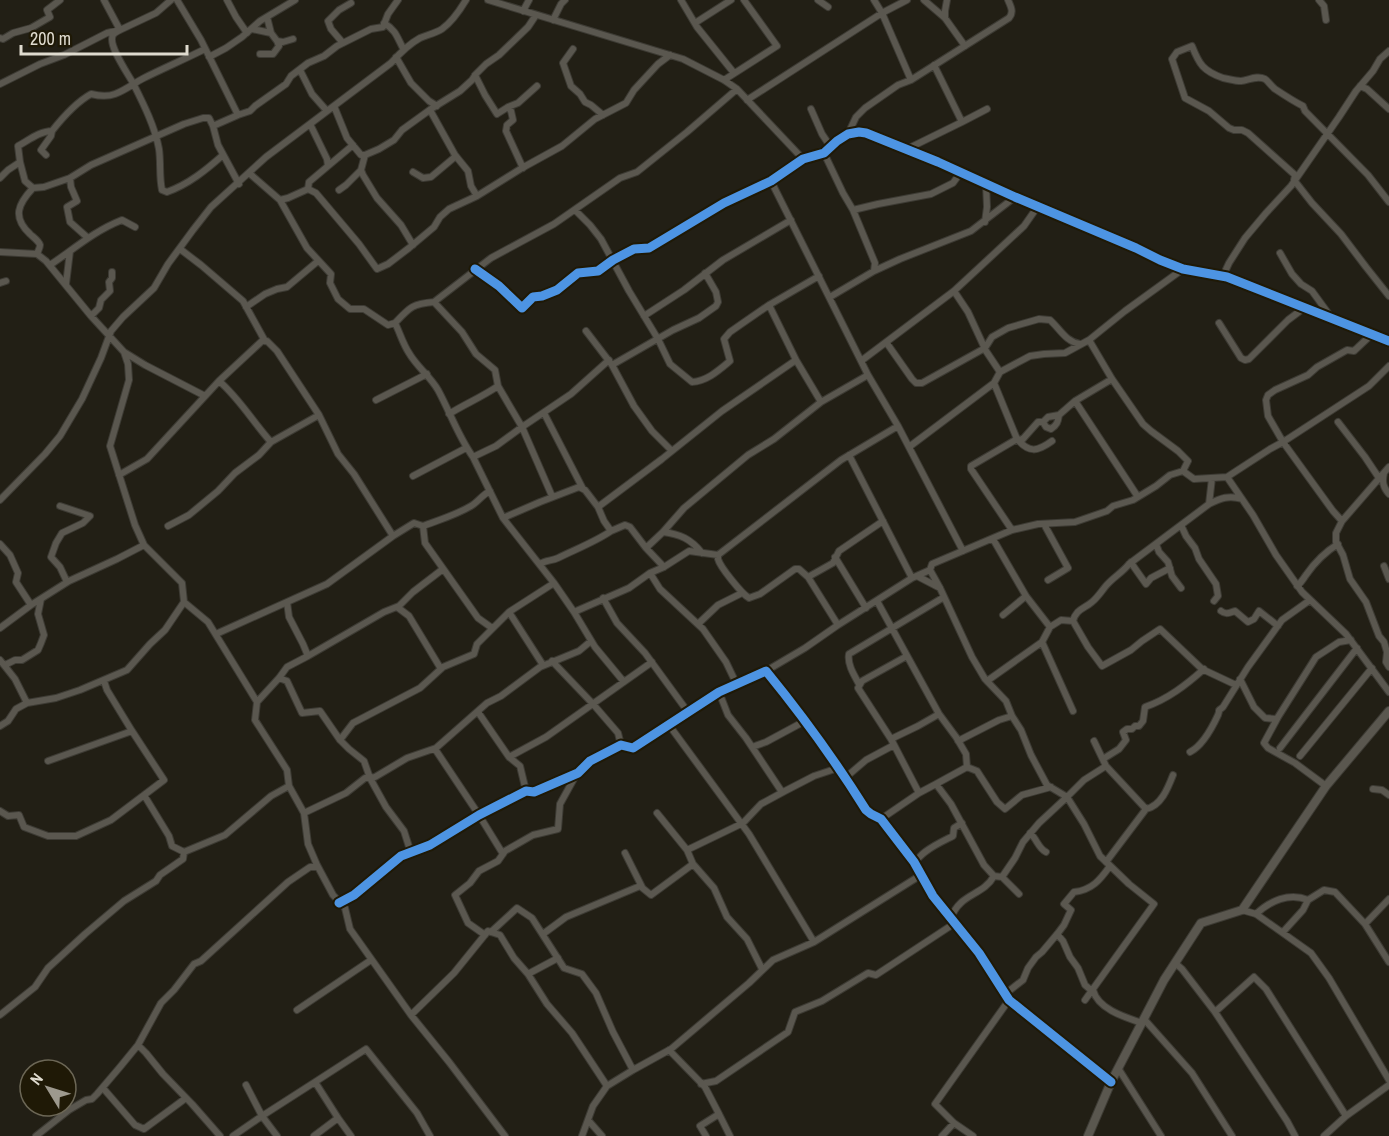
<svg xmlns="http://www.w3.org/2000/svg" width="1389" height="1136" font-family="'Archivo Narrow',sans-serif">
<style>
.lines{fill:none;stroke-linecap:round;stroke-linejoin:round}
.minor-casing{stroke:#3d3b34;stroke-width:8}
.tertiary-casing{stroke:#3d3b34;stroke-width:10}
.minor{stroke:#5a574f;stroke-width:6}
.tertiary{stroke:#5a574f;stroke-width:8}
.cycleway-casing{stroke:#1f1906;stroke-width:13}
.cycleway{stroke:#4d94e3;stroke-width:9}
</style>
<rect width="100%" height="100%" fill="#221f15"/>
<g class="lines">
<defs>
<path id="minor" d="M104,0L120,30C118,31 114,33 113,35C107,45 129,75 134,85C144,105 155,127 159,149C161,163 159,177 162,190L167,192C189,184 206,170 223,155
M177,0L201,40L238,115L213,126
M227,0L236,17L247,33
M488,0L683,59L724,80L737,89L803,159
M681,0L697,27L734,73
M818,0L828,7
M874,0L882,13L911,80
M924,0L945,18L965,46
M1319,0L1324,6L1326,20
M523,11L529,0
M945,18V11L947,0
M553,20L561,4L565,0
M384,23C397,31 397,38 404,50
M695,23L731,0
M252,29L271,33L267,17
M271,33L277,41L283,42L293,39
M0,38L3,39L13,33L31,28L50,17L47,10L60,0
M343,43L331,29L328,21L339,10L351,3
M573,49L563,63L571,86L580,94L585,102L591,105L603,115
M260,54H273L279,46L277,41
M209,57L226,48L242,37L260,21L295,0
M396,57L411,83L429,101L437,106
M300,70L312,94L327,111
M475,75L485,95L497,114L508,107L511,111L513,120L507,125L506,131L523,168
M724,80L777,46L744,0
M0,84L40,64L64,55L107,33L120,30L156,13L171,0
M1360,86L1367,89L1389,109
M747,100L882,13L907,0
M334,106L347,138L361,155H365L379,149L394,140L402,130L431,109L460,91L472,80L476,74L486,64L499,55L528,27L536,15
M508,107L518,103L537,86
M811,109L822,134L830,146
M430,110L455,155L468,171L471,186L477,196
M238,115L250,111L255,106L286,84L291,76L308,63L324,56L337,46L371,29L383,27L388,14L398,0
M962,122L987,109
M848,134L856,117L865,108L898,85L911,80L1009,18C1014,12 1011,7 1008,0
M905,150L962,122L934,65
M824,153L843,193L853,210L875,263L874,271
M46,155L41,150L51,136L52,131
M365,155L361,170L363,175L377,198L401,225L413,245
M20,162L18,146C29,140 40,131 52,131C63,117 75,103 91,94C99,96 107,97 115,94C126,90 134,83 144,78C164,68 185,59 205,49
M328,166L353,145
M413,172L423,178L431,177L456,156
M249,173L280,200L288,198L308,189L316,193L359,244L377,269L388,264L409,248L434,227L440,217L449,209L477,196L522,168L562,146L595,119L626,103L634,90L658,64L670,55
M0,178L8,170L20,162L25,181L33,188L44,187L70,178L91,165L184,124L203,118H209L213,126L218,145L239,184
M70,178L71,187L77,201L67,207L70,222L88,238
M771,181L868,375L898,426L963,551
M33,188C18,204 12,217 30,234C33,237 39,241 40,245C40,248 38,251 37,254
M308,189L309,182L328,166L327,159L310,124
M339,190L346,185L361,170
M280,200L307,248L331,274L330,283L338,299L350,309H364L388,325L395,323
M1389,202L1368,175L1305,111L1303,106C1293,101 1284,95 1275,89C1271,86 1268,81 1265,79C1257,75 1249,80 1241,81C1235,81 1229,79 1223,78C1203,71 1199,64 1192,46L1177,52L1172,59L1185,98L1209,111L1229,128L1234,130H1242L1248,133L1295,175L1294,180L1312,203L1341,234L1366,267L1389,296
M575,210L590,225L601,239L629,291L658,339L670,364L692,382C707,381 718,371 730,361L724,339L730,332L740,325L769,305L819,276
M853,210L878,204L931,194L953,183L961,172
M985,222L987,207L986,184
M180,249L201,265L243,301L265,341
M0,252L37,254L46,261L91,316L124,352L145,365L205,396
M1280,253L1292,274L1301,284L1312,291L1331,317
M50,265C74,249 94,231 122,220L135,227
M475,269L499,286L522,308L533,297L542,296L557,290L578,273L598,271L613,260L634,249L649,248L724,203L771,181L803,159L824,153L837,141L848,134L859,132L866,133L938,162L1015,197L1136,248L1160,260L1183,269L1227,277L1389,341
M1223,276L1229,263L1245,238L1266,213L1291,186L1339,117L1356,91L1373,71L1380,59L1389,51
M0,283L6,281
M66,284L70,251
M954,291L968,312L986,351L1000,372L1030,356L1044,354L1065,353L1089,340L1112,379L1143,424L1151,431L1178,451L1188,461L1183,471
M830,297L874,271L900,259L971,231L1015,197
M434,302C412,304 410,307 395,323C400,333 403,344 409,353C417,367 430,376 438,390C450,412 458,436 473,457
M769,305L796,360L821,402
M246,307L265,294L277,289L287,287L318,261
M91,316L99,308L101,300L110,291L109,282L112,278V272
M644,316L684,290L723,260L791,220
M1219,323L1241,358L1245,360L1249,359L1288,320L1304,308
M586,331L612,365L673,330L699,318L716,306L718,302L716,292L705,273
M1089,340L1125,311L1183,269
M886,342L912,379L916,383H922L985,348L992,337L1008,328L1039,319L1050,320C1060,329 1066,342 1080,344
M861,361L954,291L1024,226L1038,206
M612,365L634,406L652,431L672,451
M1000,372L994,383L1017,439L971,466V469L1012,530
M1112,379L1075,401L1138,497
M219,381C239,398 253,422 271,442
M498,386L522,427L571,394L609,360
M376,400L427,374
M544,413L582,487
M449,414C465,404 482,397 498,386L495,370L476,354L462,332L434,302L491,258L554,224L620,178L637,172L687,132L737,89
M1059,415C1058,422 1057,425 1051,429L1046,427L1043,422L1048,417Z
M1059,415L1075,401
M1043,422H1038L1022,440L1017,439C1029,453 1037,452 1052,441
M1338,422L1365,457L1379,478
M909,447L994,383
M849,455L912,578
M1389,467L1342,521L1336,533V542L1343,555L1350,579L1366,602L1379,636L1384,642L1387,652L1386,662L1389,667
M1384,473C1382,482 1383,487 1389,494
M119,475L147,459L219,381L262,341H267L277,351L319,415L338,454L354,474L393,536L327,584L216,634
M413,476L466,448
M1227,477L1253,515L1276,555L1302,592L1346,634L1389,692
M552,496L522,427L496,446L473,457L503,518L554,583L574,612L595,647L624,682
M0,500L45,454L60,436L82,399L101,358L111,331L123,317L154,288L168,264L193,230L211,207L266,157L391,63C400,53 409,44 420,38C427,35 436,33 442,29C452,22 460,10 466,0
M1209,504C1221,498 1229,495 1242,499
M60,506L90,516L83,523L62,533L56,543L51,557L60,567L67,582
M503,518L540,502L579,487L585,490L598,507
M883,521L839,551L833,563L808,577L838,625L912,578L930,570
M1342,521L1333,511L1283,442L1268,416L1266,400L1268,395L1275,390L1308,375L1317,367L1347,350L1354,351L1372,334
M1044,524L1068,568L1048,580
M1181,525L1186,536L1195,548L1199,559L1216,584L1218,596L1214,601
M168,526L189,515L218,491L235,473L259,455L271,442L319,415
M423,526L425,543L478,618L492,628
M663,532C680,534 691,539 702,553
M393,536L414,523L423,526C439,520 456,515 471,506C478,502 482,495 490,491
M993,539L1026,596L1050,627L1042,642
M0,544L10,555L18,573L16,582L31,605L0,628
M1156,544L1159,552L1168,562L1172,576L1181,588
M646,548L663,532L684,508L748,455L774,439L821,402L868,375
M835,557L866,608
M1131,562L1134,567L1146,584L1151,578L1170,568
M540,564C546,560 552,561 558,558C576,549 595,542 611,531
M1384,566L1389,579
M664,567L646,548L630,527L625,525L611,531L604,521L598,507L662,459L722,411L796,360
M650,573L664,567L689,551L718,555
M917,576L940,588
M808,577L799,569H795L760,594L749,598C742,594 720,567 718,559C718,558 718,556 718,555L841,460L898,426
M1297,586C1302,582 1303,579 1306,575C1315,562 1325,552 1338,544
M603,598L617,623L645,653L688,712
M877,601L939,714L956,737L966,754L967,767L936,784
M184,602L208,622L257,702L255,720L287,770L289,786L304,813L308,844L317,865L333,895L345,908L350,929L411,1015L449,1062L505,1136
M31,605L69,581L117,559L144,545
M397,607L409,616L441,669
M1221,611C1226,615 1229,613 1235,611L1248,622L1254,619L1259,611L1278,626
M509,612L543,665
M574,612L629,588L650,573L660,589L703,629L726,662L737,685
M1003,615L1026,596
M1073,621L1088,647L1102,666L1131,650L1142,641L1160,629L1202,669L1236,685
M698,624L718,605L742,593
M1050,627L1061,620L1073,621C1076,609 1084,609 1092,602C1097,598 1101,592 1105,587C1112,578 1122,573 1129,564L1209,504L1212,478
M308,656L384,612L399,606L413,592L443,569
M0,660L15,679L27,703
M552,661L593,704L618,733L621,745
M5,665L15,660H22L38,650L41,643L44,635L38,614L41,599
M766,671L805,648L838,625
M279,678L287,681L302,713L320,711L340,740L349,749L364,761L370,778L386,807L404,831L411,853
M1240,679L1254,707L1265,718L1276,719
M987,681L1042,642L1073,711
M859,684C854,675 847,664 849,654L944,597
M719,692L728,715L746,738L782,792
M257,702L279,678L287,667L308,656L303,644L289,617L287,602
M478,712L509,757L520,766L526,791
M1012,716L1006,701L985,679L972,657L940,588L930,570L932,564L1012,530L1038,524L1075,522L1107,511L1113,506L1133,500L1156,486L1170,475L1183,471L1194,479L1227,477L1270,449L1283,442L1369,386L1389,366
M669,725L749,834L814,942
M0,726L8,721L16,709L27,703L56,698L80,690L127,670L150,644L165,630L184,602L182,583L144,545L135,525L110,446L129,380L128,364L124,352
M891,739L858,688L862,681L907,656
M340,740L353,723L420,688L443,667L474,654L477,644L509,612L554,583
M958,741L999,720L1012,716L1021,730L1031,755L1047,785L1067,797L1084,780L1106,766L1094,741
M752,747L766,742L805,721
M1280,748L1357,648
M435,749L479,815L503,854
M1190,752C1202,746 1212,728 1218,715C1221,707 1216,713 1223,707L1248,667L1282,620L1310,600
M1300,756L1372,668
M509,757L546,737L652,662
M1103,759L1119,749L1126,740L1123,732L1127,729H1132L1135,726H1139L1143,721L1145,707C1168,699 1186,685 1204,669
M48,761L132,731
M1106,766L1146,809L1106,862
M967,767L977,771L997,802L1005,809L1022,795L1051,787
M845,778L866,760L894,745
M1326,786L1295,763L1268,748L1264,743L1278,717L1316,657L1339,642L1351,640
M1373,789L1382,790L1389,795
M919,793L891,739L918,726L939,714
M144,795L169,836L172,846L184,852
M1146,809C1161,806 1168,788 1173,775
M0,811L8,816L19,815L24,827L48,836H76L111,820L164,780L132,731L107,690L104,681
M304,813L346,793L365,778L375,777L407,758L436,748L487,703L501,696L540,667L579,651L591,641
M657,813L687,850
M881,819L919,793L936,784L951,804L984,865L994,876L1002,877L1015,858L1023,842L1039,823L1067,797L1084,824L1100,856L1129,884L1154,904L1085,1000
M1030,833C1037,839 1038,848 1046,852
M625,853L642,887
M914,862C918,859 921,855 925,852C934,845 943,841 953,836L954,828L962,823
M1002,877L1019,894
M1389,899L1365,924L1389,962
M339,903L354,895L401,856L430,845L479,815L526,791L534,792L578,773L590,761L621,745L633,748L719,692L766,671C802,715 836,762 866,810L871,814L881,819L914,862L933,896L979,953L1009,1000L1111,1082
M1242,910L1256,914L1311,953L1329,978L1389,1080
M1256,914C1270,901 1289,892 1308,900L1324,890L1335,892L1365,924
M951,918C960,893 983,896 994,876
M491,932L517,908L532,918L564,968L582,974L596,993L613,1032L633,1070
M1283,932L1303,910L1308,900
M543,934L566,917L640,886L651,895L693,864
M1057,934L1063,941L1070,957L1078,968L1085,985L1092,991
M485,935L468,923L455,895L470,883L479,871L498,861L505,851L533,835L558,829L560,804L576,775
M1175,963L1182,969L1215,1012L1287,1121L1295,1136
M762,969L747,939L727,917L714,888L693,864L687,850L743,823L761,804L785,791L814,776L838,768
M528,974L558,958
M1093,990C1098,1009 1124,1017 1142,1023
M1005,994L1023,980L1028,968L1036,957L1042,952L1058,933L1064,925L1071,910L1064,904L1074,892C1092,890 1100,880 1110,866
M297,1010L371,960
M1215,1012L1254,977L1266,989L1346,1116
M0,1015L35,987L48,968L85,934L124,901L156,881L160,875L183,859L184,852L225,835L271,796L289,786
M411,1015L454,973L488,931L500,935L514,958L528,974L547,1004L572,1033L607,1086
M1144,1019L1192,1073L1232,1136
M138,1045L146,1053L163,1074L192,1104L220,1136
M669,1050L705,1087L719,1114L700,1126L706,1136
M1118,1068L1161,1136
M701,1084L716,1081L788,1032L795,1012L822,1001L868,973L876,975L955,923
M246,1085L262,1116L315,1082
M103,1088L135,1125L144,1129L186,1098
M719,1114L730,1136
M338,1118L351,1136
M588,1120L602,1136
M36,1136L69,1110L86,1100L92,1099L97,1094L120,1067L138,1045L161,1003L174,990L194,964L201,961L288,882L310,867H318
M233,1136L262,1116L277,1136
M314,1136L338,1118L315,1082L366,1049L417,1113L430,1136
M582,1136L593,1106L607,1086L633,1070L671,1049L749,983L773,960L814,942L921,875
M942,1136L954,1123
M973,1136L954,1123L935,1104L1009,1000
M1324,1136L1346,1116L1389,1085"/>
<path id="tertiary" d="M1088,1136L1111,1082L1164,980L1201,923L1242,910L1326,786L1389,711"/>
</defs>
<use href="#minor" class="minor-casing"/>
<use href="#tertiary" class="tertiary-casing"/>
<use href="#minor" class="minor"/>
<use href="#tertiary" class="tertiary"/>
<defs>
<path id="cycleway" d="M475,269L499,286L522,308L533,297L542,296L557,290L578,273L598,271L613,260L634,249L649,248L724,203L771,181L803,159L824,153L837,141L848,134L859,132L866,133L938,162L1015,197L1136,248L1160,260L1183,269L1227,277L1389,341
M339,903L354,895L401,856L430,845L479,815L526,791L534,792L578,773L590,761L621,745L633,748L719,692L766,671C802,715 836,762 866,810L871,814L881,819L914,862L933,896L979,953L1009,1000L1111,1082"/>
</defs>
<use href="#cycleway" class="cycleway-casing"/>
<use href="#cycleway" class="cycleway"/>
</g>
<g transform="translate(48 1088) rotate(308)"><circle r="28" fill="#1f1906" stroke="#6c6756" stroke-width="1.5"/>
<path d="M0-4.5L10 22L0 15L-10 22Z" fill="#9d998e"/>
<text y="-9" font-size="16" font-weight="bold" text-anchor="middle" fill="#dfdbcf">N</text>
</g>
<path d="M21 45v9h166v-9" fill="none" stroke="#dfdbcf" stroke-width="3"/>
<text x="30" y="45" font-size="18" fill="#dfdbcf" stroke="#1f1906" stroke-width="4.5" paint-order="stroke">200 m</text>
</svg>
